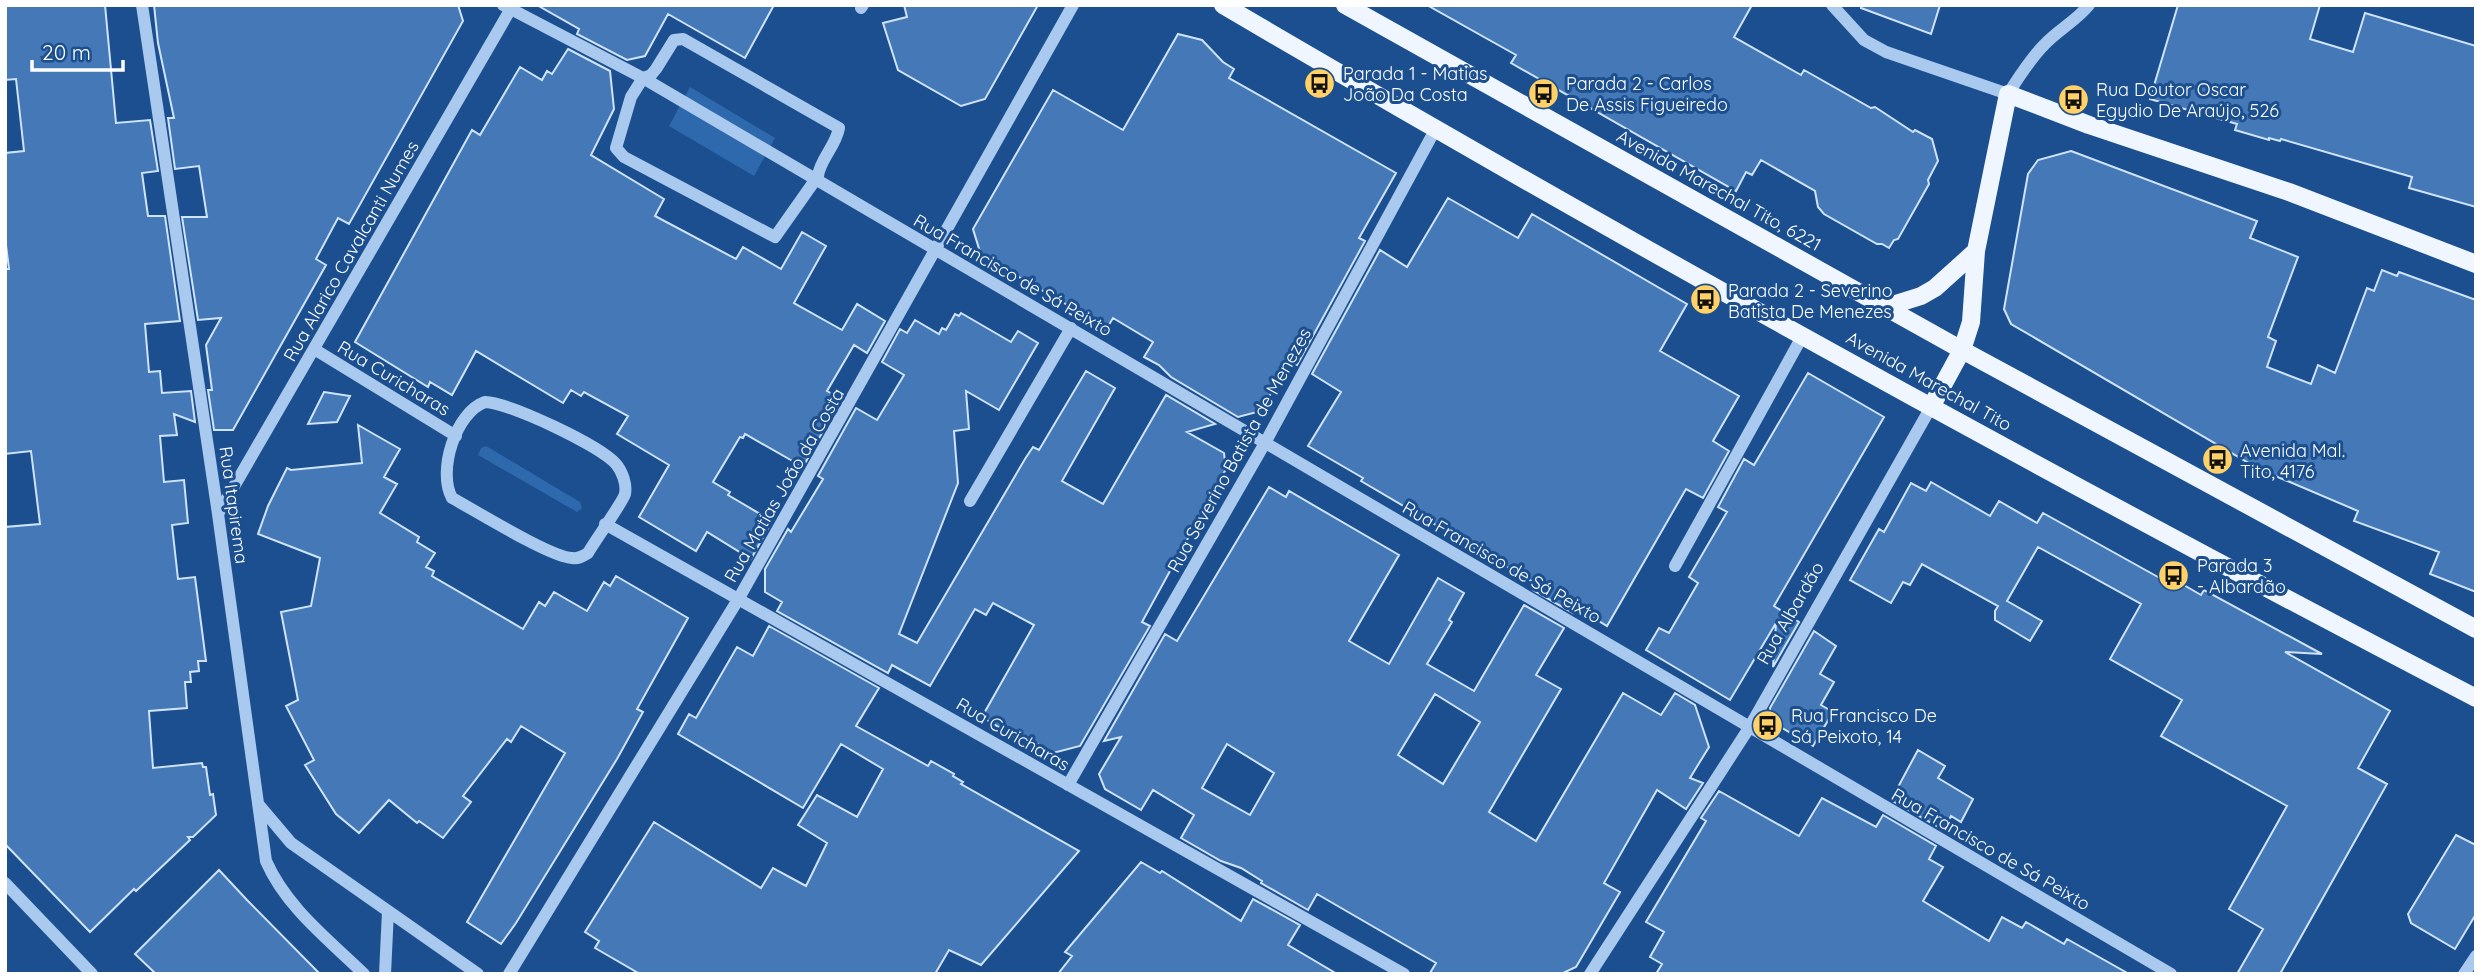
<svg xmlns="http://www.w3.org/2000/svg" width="2481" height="979" font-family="Quicksand,sans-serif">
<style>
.green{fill:#2e69ad}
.building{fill:#4478b7;stroke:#cfe3fa;stroke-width:2;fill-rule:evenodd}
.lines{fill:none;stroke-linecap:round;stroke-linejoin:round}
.minor{stroke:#a9c9ee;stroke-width:12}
.major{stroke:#f0f6ff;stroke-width:18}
.labels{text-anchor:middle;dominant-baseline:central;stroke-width:6;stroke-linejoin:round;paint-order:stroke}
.poi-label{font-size:18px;fill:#fff;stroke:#1b4f8f;text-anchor:start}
.street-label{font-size:18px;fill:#fff;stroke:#1b4f8f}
</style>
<rect width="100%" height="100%" fill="#1b4f8f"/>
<path class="green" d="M690,87L775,138L754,176L669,126Z
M486,446L580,502L582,508L577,512L478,455L481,448Z"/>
<path class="building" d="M5,5H105L116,123L150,120L158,171L142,173L148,216H165L180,321L145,324L149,372L160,371L162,393L191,391L195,422L174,414L177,435L160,436L164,482L184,480L188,523L172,525L178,579L195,577L206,661H198L199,671L190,672L191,682H185L187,708L149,711L153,768L202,763L203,767H206L210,795L213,794L216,815L193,837H188L190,840L136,891L134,889L90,932L5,844V527L40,524L31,451L5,454V269H9L5,237V153L24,151L16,79L5,80Z
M154,5H458L463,21L349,224L338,218L316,259L326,265L233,430H214L208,390H212L206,345L221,318L198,320L182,217H207L199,166L175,169L168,118H174L158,43Z
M537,5H774L745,58L668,14L645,56L627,60L577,34L579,29Z
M904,5H1038L985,99L961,106L898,70L883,23L907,17Z
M1427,5H1752L1734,37L1801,75L1804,70L1871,108L1875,107L1913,132L1915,130L1932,139L1938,161L1928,180L1929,184L1898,239L1894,240L1889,248L1882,244H1877L1824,214L1818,207L1815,191L1761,160L1752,175L1746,172L1736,191L1511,63L1516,55Z
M1861,5H1940L1931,34L1861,8Z
M2178,5H2320L2310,39L2353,52L2365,13L2476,46V207L2409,188L2412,177L2281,139L2280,141L2269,138V140L2235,130L2237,124L2150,99Z
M1178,34L1202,40L1223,62L1234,69L1229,78L1396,173L1359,238L1365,241L1297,365L1289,361L1261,411L1238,417L1171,377L1159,365L1144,357L1153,342L1113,318L1104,333L1065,311L1069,306L981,255L973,229L1053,90L1123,130Z
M568,49L610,71L614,109L591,155L664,199L655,216L736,259L743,247L781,269L802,232L826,246L794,303L842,330L857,304L885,321L867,353L854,345L827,391L841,399L803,467L745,434L743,438L740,437L713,482L730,492L728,495L772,521L751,559L707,532L696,551L639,517L669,465L617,434L628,416L584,392L581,396L571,390L563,403L476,351L452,395L430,382L428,387L355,342L472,130L480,135L520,67L542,80L547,71L552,74Z
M2071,151L2257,221L2250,238L2298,257L2268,337L2276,341L2267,367L2311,384L2318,365L2335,373L2367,288L2374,291L2382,270L2397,276L2399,272L2476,300V592L2430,574L2439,552L2354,521L2358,511L2259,469L2011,324L2004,309L2028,174L2038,160Z
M1448,198L1518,238L1532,214L1687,304L1660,351L1739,396L1713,441L1729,451L1703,498L1686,489L1607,626L1576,607L1573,613L1533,590L1536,584L1361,481L1363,478L1308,446L1341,392L1312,374L1380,250L1407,267Z
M961,313L1011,342L1018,331L1038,343L999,410L966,391L969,429L954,431L958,483L899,634L917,643L1025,459L1033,447L1039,450L1086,371L1115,388L1062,481L1103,504L1166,395L1215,424L1187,432L1224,453L1226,469L1142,622L1150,626L1080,746L1053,753L1022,735L1020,740L982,717L1034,625L993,603L986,615L975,609L930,686L892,665L888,673L777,611L782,602L765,592V569L788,529L791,532L823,479L818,476L856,408L877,420L904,375L882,362L900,329L907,333L915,320L939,334L942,328L946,330L955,314L959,316Z
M1808,373L1884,417L1774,606L1799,622L1773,667L1776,623L1730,700L1646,650L1659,628L1669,633L1698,583L1689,577L1727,512L1718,507L1744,459L1754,465Z
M324,392L350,396L337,422L308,424Z
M358,425L400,449L384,477L397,484L380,513L419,537L417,542L435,553L426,567L434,571L432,576L523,629L539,602L545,606L554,592L587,611L604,582L610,586L616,576L688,618L637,709L643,712L617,759L516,923L501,944L467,922L565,753L521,726L511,742L507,739L463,796L471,802L443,838L419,821L417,823L389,800L359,833L336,814L305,765L314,760L286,706L298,700L281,612L311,606L320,558L258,534L268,506L287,468L291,470L362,463Z
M1931,482L1990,516L1999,501L2037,523L2043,513L2167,582L2170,577L2201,595L2204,590L2322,654L2285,652L2390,711L2358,768L2387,784L2280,974H2237L2263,929L2229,909L2287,806L2161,736L2182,700L2110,659L2141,604L2038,547L2007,601L2042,621L2030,641L1995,620V611L1998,606L1922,564L1910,585L1903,582L1891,603L1850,580L1879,529L1884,532L1911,483L1926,491Z
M1269,487L1286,497L1289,491L1399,555L1349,641L1389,664L1438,578L1464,593L1449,620L1452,622L1427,664L1474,691L1524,605L1564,628L1536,675L1561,689L1489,812L1536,841L1623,693L1661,715L1675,693L1695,705L1709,747L1690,778L1703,783L1686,809L1657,790L1604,883L1620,892L1576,967L1561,974L1430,973L1436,963L1317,894L1308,910L1261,883L1262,881L1241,868L1221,861L1181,838L1194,815L1153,790L1141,810L1105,789L1099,774L1121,737L1104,741L1165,634L1177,641ZM1435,694L1480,722L1443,784L1398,755ZM1227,744L1274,773L1250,815L1202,788Z
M769,626L879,688L856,726L928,766L931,761L954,774L953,776L963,782L961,784L1079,851L981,965L949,950L935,974H640L595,948L599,941L585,932L654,822L761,888L773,868L806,886L827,843L798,825L817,795L857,817L883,769L841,744L803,808L678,734L689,714L696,718L737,647L753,656Z
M1814,631L1836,646L1820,674L1834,682L1821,705L1833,712L1813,746L1770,721V708Z
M1918,750L1945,766L1938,778L1973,799L1961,822L1951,816L1944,830L1891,800Z
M1719,791L1799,836L1822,798L1876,827L1883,815L1936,846L1929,859L1943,867L1923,901L1989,941L2002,917L2022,928L2026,922L2064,944L2067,939L2129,974H1656L1662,964L1650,957L1664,932L1646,922L1706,821L1701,818Z
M2456,835L2476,845V914L2455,949L2411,923L2408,914Z
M1141,862L1160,873L1162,871L1241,921L1253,899L1300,925L1288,945L1337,974H1058L1072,956L1065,952Z
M219,870L247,900L320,974H156L135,954Z"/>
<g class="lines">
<path class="minor" d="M142,5L218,514L266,861C286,907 328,939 364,974
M503,5L643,78L2171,974
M1832,5L1864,40L1886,52L2008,94C2019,77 2030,59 2044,45C2058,30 2076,21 2089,5
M861,8L863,5
M683,39L839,128C836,146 820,159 818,176L775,237L624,157L616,148L631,97L643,78L651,75L656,69L674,40Z
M314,349L456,436
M485,402C510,403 599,445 616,464C622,471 627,484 625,494C623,502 594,542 588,553C583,556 579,559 572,558C550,557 476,511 452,498C437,471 456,412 485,402Z
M970,501L1071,328
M218,514L513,5
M605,524L1404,974
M1675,566L1803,335
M1068,785L1265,443L1435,130
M258,804L291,843L478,974
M5,883L92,974
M385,974L388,911
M509,974L739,598L1073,5
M1590,974L1749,728L1931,407
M2464,974L2476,956"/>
<path class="major" d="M1223,5C1634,247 2052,477 2476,698
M1345,5L1962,350L2476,629
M1886,307L1921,296L1935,288L1976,251
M1931,407L1962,350L1971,322L1976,251L2008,94L2089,125L2289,192L2476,264"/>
</g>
<defs>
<symbol id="bus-disc" viewBox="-11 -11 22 22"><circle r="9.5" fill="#ffd166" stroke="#1b4f8f"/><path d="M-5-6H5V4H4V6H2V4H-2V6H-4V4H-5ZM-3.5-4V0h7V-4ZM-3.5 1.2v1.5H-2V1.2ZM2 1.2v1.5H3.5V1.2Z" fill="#111"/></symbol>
</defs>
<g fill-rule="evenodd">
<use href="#bus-disc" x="1302" y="66" width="35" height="35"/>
<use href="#bus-disc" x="1526" y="76" width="35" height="35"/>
<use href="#bus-disc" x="2056" y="82" width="35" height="35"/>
<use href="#bus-disc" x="1688" y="282" width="35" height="35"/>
<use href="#bus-disc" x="2200" y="442" width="35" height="35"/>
<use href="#bus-disc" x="2156" y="558" width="35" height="35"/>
<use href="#bus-disc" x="1750" y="708" width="35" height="35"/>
</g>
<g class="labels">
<g class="poi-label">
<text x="1343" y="73">Parada 1 - Matias<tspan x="1343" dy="21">João Da Costa</tspan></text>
<text x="1566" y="83">Parada 2 - Carlos<tspan x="1566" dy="21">De Assis Figueiredo</tspan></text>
<text x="2096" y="89">Rua Doutor Oscar<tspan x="2096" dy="21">Egydio De Araújo, 526</tspan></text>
<text x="1728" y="290">Parada 2 - Severino<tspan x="1728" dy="21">Batista De Menezes</tspan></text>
<text x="2240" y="450">Avenida Mal.<tspan x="2240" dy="21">Tito, 4176</tspan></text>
<text x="2197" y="565">Parada 3<tspan x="2197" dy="21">- Albardão</tspan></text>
<text x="1791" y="715">Rua Francisco De<tspan x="1791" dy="21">Sá Peixoto, 14</tspan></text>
</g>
<g class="street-label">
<text transform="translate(1719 190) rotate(29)">Avenida Marechal Tito, 6221</text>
<text transform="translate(351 251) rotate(-60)">Rua Alarico Cavalcanti Numes</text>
<text transform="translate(1013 275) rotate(30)">Rua Francisco de Sá Peixto</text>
<text transform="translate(394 378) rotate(31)">Rua Curicharas</text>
<text transform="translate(1929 381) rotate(29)">Avenida Marechal Tito</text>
<text transform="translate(1239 450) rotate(-61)">Rua Severino Batista de Menezes</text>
<text transform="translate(784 485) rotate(-60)">Rua Matias João da Costa</text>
<text transform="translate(234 505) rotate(82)">Rua Itapirema</text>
<text transform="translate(1502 562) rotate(30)">Rua Francisco de Sá Peixto</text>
<text transform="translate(1790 613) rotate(-60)">Rua Albardão</text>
<text transform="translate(1013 734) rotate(30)">Rua Curicharas</text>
<text transform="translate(1991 849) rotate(30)">Rua Francisco de Sá Peixto</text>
</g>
</g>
<rect width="2481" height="979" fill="none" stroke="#ffffff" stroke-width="14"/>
<path d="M32 60v10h91v-10" fill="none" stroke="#ffffff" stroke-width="3.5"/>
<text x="42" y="60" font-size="21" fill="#ffffff" stroke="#1b4f8f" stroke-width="5" paint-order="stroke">20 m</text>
</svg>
